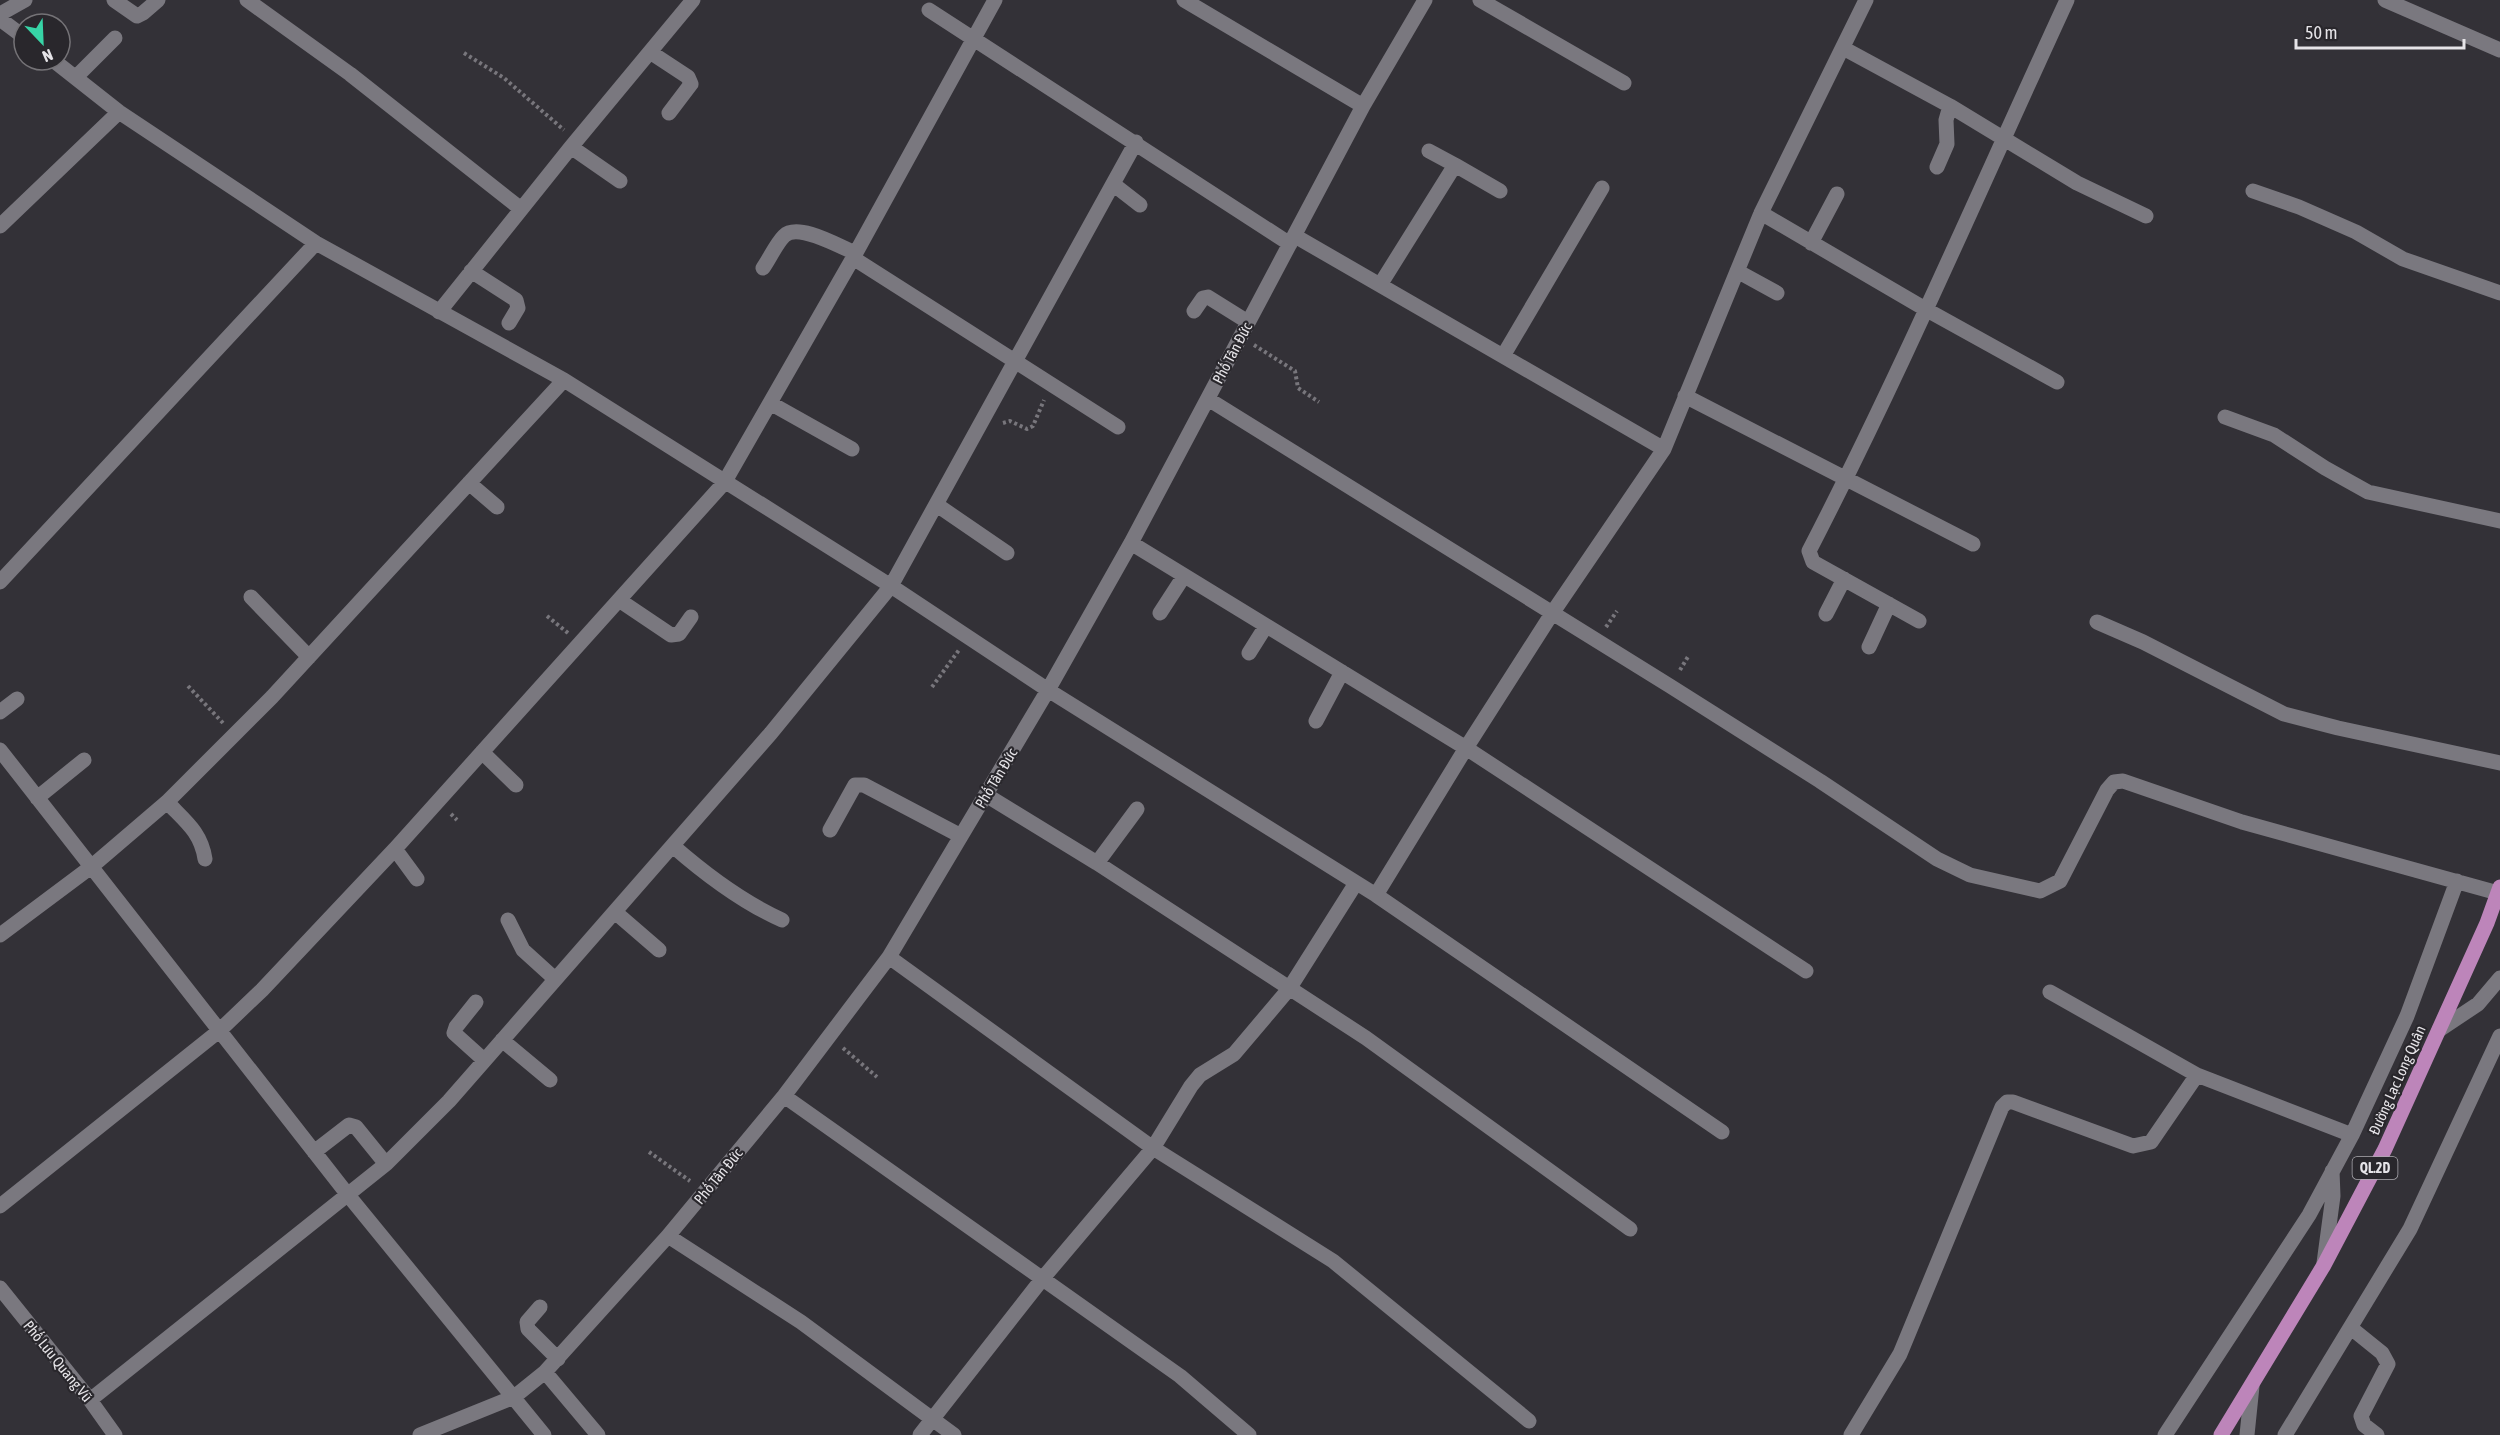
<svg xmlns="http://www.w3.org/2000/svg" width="2500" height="1435" font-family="'Asap Condensed',sans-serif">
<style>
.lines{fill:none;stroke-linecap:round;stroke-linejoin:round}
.path{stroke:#78767c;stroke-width:4;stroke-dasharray:3 3;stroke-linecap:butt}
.minor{stroke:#7a787f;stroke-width:15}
.major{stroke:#bd85ba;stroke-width:15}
.labels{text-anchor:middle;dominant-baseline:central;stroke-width:4.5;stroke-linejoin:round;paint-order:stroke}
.shield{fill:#29272c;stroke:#adabb0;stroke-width:1.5}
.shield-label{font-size:14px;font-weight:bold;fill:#e6e4e8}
.street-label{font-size:15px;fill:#e6e4e8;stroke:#29272c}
</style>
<rect width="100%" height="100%" fill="#333137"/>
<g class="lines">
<path class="path" d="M464,53L504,78L564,130
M1254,345L1295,371L1298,388L1319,402
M1003,423L1010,421L1027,429L1033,426L1044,400
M547,616L568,633
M1606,627L1617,611
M1680,670L1689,655
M188,686L223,723
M932,687L959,650
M451,814L457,820
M843,1048L877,1077
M649,1152L690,1181"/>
<path class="minor" d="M114,0L137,16L143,13L158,0
M247,0L350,74L521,209
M1184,0L1363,106
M1480,0L1624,83
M2385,0L2500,50
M929,10L1290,244
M0,14L25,0
M0,19L24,37
M1843,48L1950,106L2077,183L2146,216
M650,52L688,77L691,84L669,113
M53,60L119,112L316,243L564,380L891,586L1048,690L1376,895L1722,1132
M76,77L115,38
M571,147L620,181
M1429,151L1455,165
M1937,167L1947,144L1946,120L1950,106
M1113,184L1140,205
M2253,191L2299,207L2356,232L2403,259L2500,293
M1761,213L1927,310L2057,382
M0,226L119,112
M1295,236L1664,449
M1811,243L1837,194
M853,258L1118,427
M763,268C770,258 776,244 784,236C798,222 840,247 855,253
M471,271L516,300L518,308L509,323
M1737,271L1777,293
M1380,285L1455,165L1500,191
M1194,311L1203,298L1208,297L1248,322
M439,312L571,147L693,0
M1503,356L1602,188
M1685,396L1973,544
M1208,399L1670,686L1820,781L1937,859L1970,875L2040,891L2060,881L2107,790L2114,782L2123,781L2242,822L2498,893
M770,403L852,449
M2225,417L2274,435L2325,468L2368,492L2500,521
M469,483L497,507
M937,505L1007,553
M1131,543L1466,748L1806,971
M0,582L316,243
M251,597L309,657
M619,600L671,635L679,634L691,617
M1160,613L1184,576
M1826,614L1844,579
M1919,621L1813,562L1809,551C1902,371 1982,184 2067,0
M2097,622L2143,642L2284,714L2338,728L2500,763
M1869,647L1889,604
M1249,653L1266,626
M0,712L17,699
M1316,721L1342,672
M0,750L348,1195L544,1435
M482,752L516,785
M986,795L1097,863L1366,1038L1630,1229
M37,798L84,760
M167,802C185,821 201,832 205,859
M830,830L855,785H864L961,836
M673,846C705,874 742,902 782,920
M395,849L417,879
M1097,863L1137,809
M1376,895L1466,748L1553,612L1664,449L1761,213L1866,0
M615,912L659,950
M508,920L523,950L555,979
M0,935L91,867L167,802L272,697L564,380
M889,957L1153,1148L1333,1261L1529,1421
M2050,992L2197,1075L2352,1135
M476,1002L456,1027L454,1033L484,1060
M2439,1030L2478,1004L2500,978
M502,1040L550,1080
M784,1096L1180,1376L1249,1435
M314,1152L349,1125L356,1127L386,1164
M0,1206L219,1031L262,990L395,849L724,483L853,258L995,0
M668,1236L801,1322L954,1435
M2324,1263L2333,1196L2332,1171
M0,1288L90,1400L115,1435
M540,1307L527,1322L528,1329L558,1359
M2351,1328L2382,1353L2388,1364L2361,1416L2364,1425L2377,1435
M545,1372L598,1435
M90,1400L386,1164L449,1101L771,733L891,586L1136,142
M420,1435L514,1397L545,1372L668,1236L784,1096L889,957L1048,690L1131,543L1363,106L1425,0
M920,1435L1043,1278L1153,1148L1191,1086L1200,1075L1234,1054L1289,989L1356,883
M1851,1435L1900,1354L2002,1107L2007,1102H2013L2133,1146L2151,1142L2197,1075
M2165,1435L2309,1215L2352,1135L2407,1016L2457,881
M2247,1435L2252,1386
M2285,1435L2410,1229L2500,1036"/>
<path class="major" d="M2221,1435L2324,1265L2385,1149L2487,923L2500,887"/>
</g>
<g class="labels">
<rect class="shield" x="2352.5" y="1157" width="45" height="22" rx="4.5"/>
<g class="shield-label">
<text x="2375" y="1168">QL.2D</text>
</g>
<g class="street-label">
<text transform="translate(1232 353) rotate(-62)">Phố Tân Đức</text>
<text transform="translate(996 778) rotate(-59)">Phố Tân Đức</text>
<text transform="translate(2397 1080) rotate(-66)">Đường Lạc Long Quân</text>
<text transform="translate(718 1176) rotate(-51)">Phố Tân Đức</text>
<text transform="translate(58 1361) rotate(51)">Phố Lưu Quang Vũ</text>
</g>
</g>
<g transform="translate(42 42) rotate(157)"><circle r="28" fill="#29272c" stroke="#757377" stroke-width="1.5"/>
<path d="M0-4.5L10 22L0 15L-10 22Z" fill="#37d4a6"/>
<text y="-9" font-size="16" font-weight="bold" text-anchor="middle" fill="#e6e4e8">N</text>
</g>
<path d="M2296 39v9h168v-9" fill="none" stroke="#e6e4e8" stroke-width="3"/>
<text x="2305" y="39" font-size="18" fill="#e6e4e8" stroke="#29272c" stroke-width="4.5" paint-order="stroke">50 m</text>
</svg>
